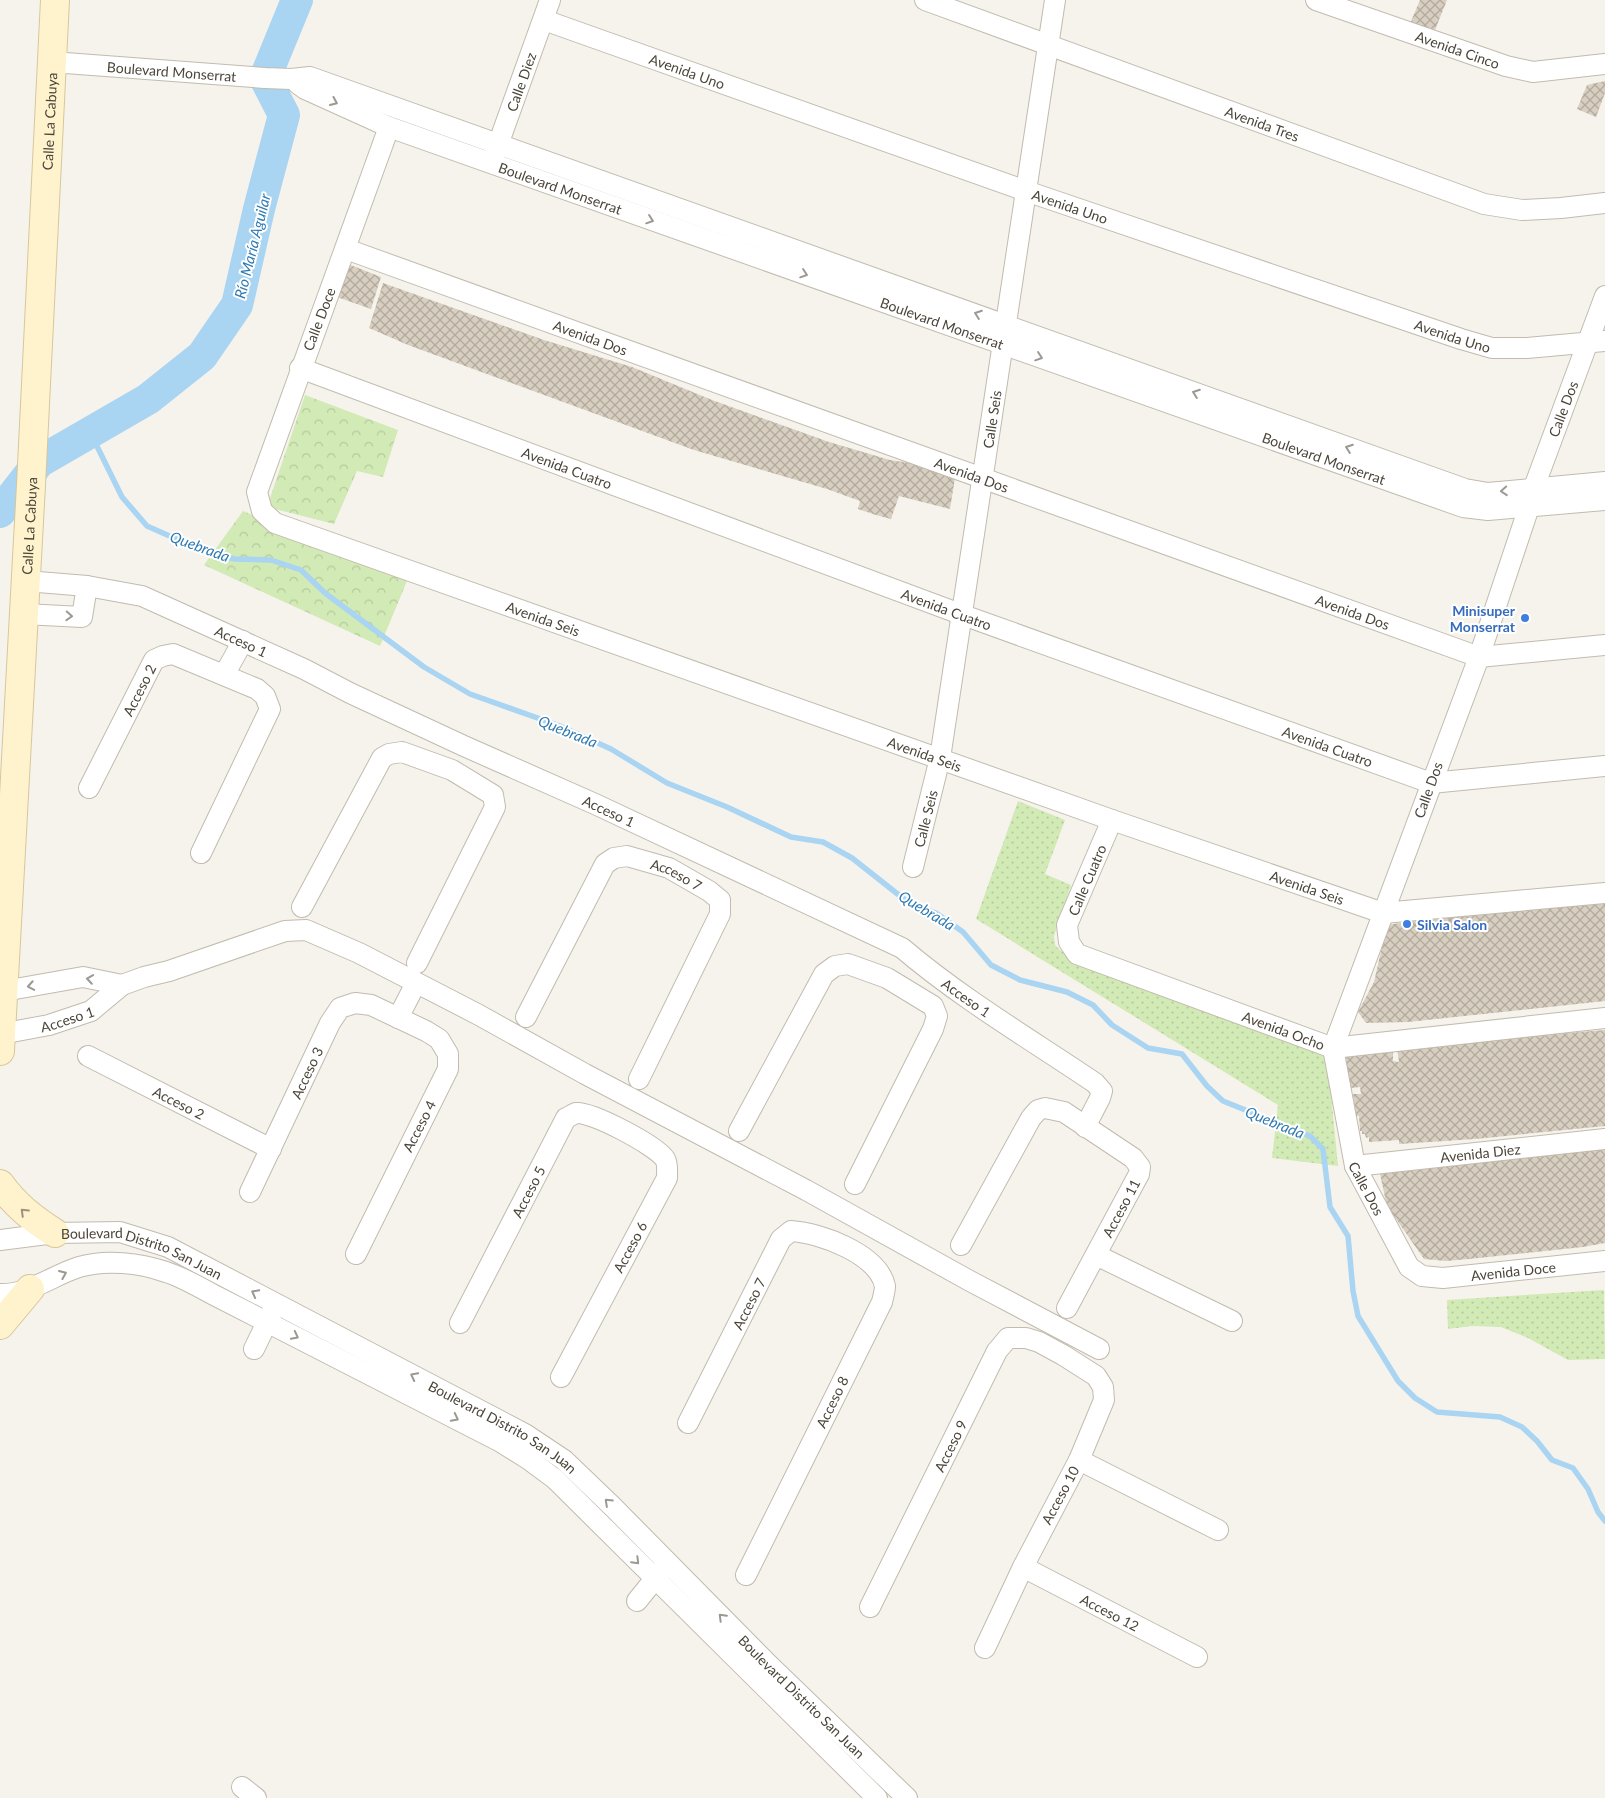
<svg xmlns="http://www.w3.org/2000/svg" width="1605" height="1798" font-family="Lato,sans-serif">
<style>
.park{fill:url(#park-crowns)}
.garden{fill:url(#garden-dots)}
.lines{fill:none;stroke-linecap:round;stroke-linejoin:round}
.stream{stroke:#a9d4f2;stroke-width:5.5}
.river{stroke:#a9d4f2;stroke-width:32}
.building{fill:url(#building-cross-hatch)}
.street-casing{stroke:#c2bbae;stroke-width:22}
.secondary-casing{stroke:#d6c79b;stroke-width:30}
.street{stroke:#fff;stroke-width:20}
.secondary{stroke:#fff3cd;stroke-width:28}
.oneway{stroke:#9c9892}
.oneway2{stroke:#9c937c}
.shop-dot{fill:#3f7fe0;stroke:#fff;stroke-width:2}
.labels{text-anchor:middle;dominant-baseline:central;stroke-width:4;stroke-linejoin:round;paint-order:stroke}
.street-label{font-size:14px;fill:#4b4439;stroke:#fff}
.shop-label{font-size:14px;font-weight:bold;fill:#366cbe;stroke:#fff;text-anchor:end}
.water-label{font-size:15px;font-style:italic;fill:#2e7ab2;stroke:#fff}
</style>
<defs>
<pattern id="park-crowns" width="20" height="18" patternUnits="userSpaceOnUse" patternTransform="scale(1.25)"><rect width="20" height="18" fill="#d2eab5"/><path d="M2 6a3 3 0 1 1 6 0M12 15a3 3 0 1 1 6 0" fill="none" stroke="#b6ca9c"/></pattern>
<pattern id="garden-dots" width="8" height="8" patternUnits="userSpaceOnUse" patternTransform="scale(1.25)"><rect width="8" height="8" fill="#d2eab5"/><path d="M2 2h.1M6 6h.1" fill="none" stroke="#b6ca9c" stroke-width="1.8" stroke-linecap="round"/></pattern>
<pattern id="building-cross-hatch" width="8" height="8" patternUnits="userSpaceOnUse" patternTransform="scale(1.25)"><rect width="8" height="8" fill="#d8cfc1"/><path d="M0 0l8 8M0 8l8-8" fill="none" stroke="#b1aa9e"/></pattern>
</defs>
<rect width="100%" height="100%" fill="#f6f3ec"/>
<path class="park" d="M305,395L398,430L383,477L357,471L334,524L267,507Z
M243,511L407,581L380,646L204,565Z"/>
<path class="garden" d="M1018,801L1065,820L1045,874L1071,885L1054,936L1055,945L1061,951L1327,1054L1338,1166L1272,1158L1278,1105L976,919Z
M1604,1290L1605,1359L1568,1360L1528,1338L1501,1327L1472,1326L1448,1329L1447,1300Z"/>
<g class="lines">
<path class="stream" d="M90,432L122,497L147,526L208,553L235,559L271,560L301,570L325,593L424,667L470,694L560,726L611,749L667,783L727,807L791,837L823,842L852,858L909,903L936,913L963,932L991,965L1020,980L1067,992L1093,1005L1112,1025L1148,1048L1182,1054L1207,1086L1223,1101L1310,1136L1323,1149L1330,1207L1348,1236L1353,1291L1358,1316L1398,1381L1415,1398L1437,1412L1500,1417L1522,1427L1537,1441L1552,1460L1573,1468L1588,1489L1598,1512L1605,1521"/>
<path class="river" d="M0,512L39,462L148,399L202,356L237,305L259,209L284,115L265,78L297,0"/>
</g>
<path class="building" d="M1420,0H1447L1433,35L1409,26Z
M1605,81V93L1596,117L1577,109L1587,85Z
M348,264L381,277L371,309L337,297Z
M383,283L544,340L632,367L712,400L829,442L890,460L910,463L955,478L950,509L899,496L891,519L876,515L858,509L860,501L827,489L694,450L408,345L369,328Z
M1605,902V1001L1408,1022L1366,1023L1358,1012L1374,982L1387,925L1426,919Z
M1605,1030V1126L1475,1139L1399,1144V1140L1369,1142V1137L1366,1138L1365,1134H1362V1131H1360L1359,1116H1356L1353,1094H1361L1360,1087L1351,1088L1345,1056L1393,1052V1061L1399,1062L1397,1047Z
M1605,1145V1243L1583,1247L1469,1259L1446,1261L1424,1259L1387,1206L1380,1174L1412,1168Z"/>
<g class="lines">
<defs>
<g id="street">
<path id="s1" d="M925,0L1484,204L1522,210L1561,208L1605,203"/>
<path id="s2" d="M1316,0L1506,66L1533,72L1605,64"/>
<path id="s3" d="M544,20L1026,191L1461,339L1492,348H1527L1605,341"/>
<path id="s4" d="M52,62L265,78L291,79L310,77L1465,489L1488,493L1605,482"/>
<path id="s5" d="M297,83L305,89L389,127L1463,507L1488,510L1605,500"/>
<path id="s6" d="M389,127C346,249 300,370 257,492L262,511L275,523L1112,820L1383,913L1605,893"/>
<path id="s7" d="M494,156L550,0"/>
<path id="s8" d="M346,249L1479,657L1605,645"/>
<path id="s9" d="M1605,296L1533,490L1529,507L1479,657L1333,1048L1355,1166L1409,1267L1422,1276L1443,1278L1605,1261"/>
<path id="s10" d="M300,368L963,615L1431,783L1605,766"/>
<path id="s11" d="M26,581L87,586L142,596L304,669L350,693L464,746L595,804L902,948C962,999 1030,1039 1095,1083L1102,1091L1100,1098L1085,1127"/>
<path d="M24,614L82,617L87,586"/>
<path d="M224,675L243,641"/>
<path id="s12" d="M89,788L154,660L163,656L173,654L257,689L265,696L270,709L201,853"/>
<path id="s13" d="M1112,820L1067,925L1069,942L1077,954L1333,1048L1605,1018"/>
<path id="s14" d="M913,867L940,758L1055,0"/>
<path d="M302,907L382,758L389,754L402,752L452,770L493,795L495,807L417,963"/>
<path d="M4,991L83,977L122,985"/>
<path id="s15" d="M526,1017L605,864L614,858L627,856L669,868L709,891L720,900V914L639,1079"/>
<path d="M398,1018L416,983"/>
<path id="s16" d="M1,1034L49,1025L91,1011L122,985L144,977L169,971L285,931L306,930L359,953L479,1015L585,1074L806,1190L970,1281L1099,1349"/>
<path id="s17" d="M88,1056L271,1149"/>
<path d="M739,1131L824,974L835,966L848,964L887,978L933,1006L937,1016L933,1029L855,1184"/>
<path id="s18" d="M1355,1166L1605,1139"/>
<path id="s19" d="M250,1192L330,1023L340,1008L355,1003L371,1005L426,1031L439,1039L448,1054V1069L356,1254"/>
<path id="s20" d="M0,1240L55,1233L120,1232L168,1247L525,1434L564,1460L613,1507L769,1665L907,1798"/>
<path d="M961,1245L1031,1118L1038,1110L1045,1108L1064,1112L1133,1158L1140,1167L1139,1174L1067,1308"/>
<path d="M1096,1255L1232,1321"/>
<path d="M0,1294C29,1295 53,1275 79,1267C106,1259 140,1263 166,1272C182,1277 199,1287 214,1295L499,1441L528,1459L555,1479L877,1798"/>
<path id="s21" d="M460,1323L566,1118C569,1117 573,1114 576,1113C591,1111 657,1146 665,1159C668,1164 667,1172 667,1178L561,1377"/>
<path d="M254,1349L273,1310"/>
<path id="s22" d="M688,1423L781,1239L791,1231C821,1233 878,1254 885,1286C885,1291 883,1297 882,1302L746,1575"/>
<path d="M1079,1460L1218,1530"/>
<path id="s23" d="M1023,1567L1197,1657"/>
<path d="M637,1601L662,1570"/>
<path id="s24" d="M870,1607L997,1351L1008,1338H1026L1039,1342L1063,1355L1096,1376L1103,1387L1104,1400L1079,1460L1023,1567L985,1648"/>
<path d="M242,1787L256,1798"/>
</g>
<g id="secondary">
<path id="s25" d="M0,1051L31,485L55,0"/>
<path d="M0,1184C15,1205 33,1219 55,1233"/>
<path d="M0,1325L30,1289"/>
</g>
</defs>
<use href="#street" class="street-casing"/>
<use href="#secondary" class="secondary-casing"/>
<use href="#street" class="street"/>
<use href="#secondary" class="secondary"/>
</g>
<defs><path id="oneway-chevron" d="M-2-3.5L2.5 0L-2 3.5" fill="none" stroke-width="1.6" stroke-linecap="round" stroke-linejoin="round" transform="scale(1.25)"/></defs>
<g class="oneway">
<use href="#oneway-chevron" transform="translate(334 102) rotate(24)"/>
<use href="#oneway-chevron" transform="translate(650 220) rotate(19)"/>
<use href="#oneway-chevron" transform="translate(804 274) rotate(19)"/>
<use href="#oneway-chevron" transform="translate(978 314) rotate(-160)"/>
<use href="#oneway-chevron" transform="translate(1039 357) rotate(19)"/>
<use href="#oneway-chevron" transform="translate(1196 393) rotate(-160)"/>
<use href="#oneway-chevron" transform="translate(1349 448) rotate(-160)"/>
<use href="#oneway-chevron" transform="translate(1504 491) rotate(176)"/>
<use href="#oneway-chevron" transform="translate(69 616) rotate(3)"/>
<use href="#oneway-chevron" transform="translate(90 979) rotate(-171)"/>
<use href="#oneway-chevron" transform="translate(31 986) rotate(170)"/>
<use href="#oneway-chevron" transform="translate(63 1274) rotate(-23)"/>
<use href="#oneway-chevron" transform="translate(255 1293) rotate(-152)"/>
<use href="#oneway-chevron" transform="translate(295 1336) rotate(27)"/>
<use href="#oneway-chevron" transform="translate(414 1376) rotate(-153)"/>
<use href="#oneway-chevron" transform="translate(455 1418) rotate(27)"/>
<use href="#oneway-chevron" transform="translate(608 1502) rotate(-137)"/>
<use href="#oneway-chevron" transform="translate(636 1561) rotate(45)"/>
<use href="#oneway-chevron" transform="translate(722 1617) rotate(-135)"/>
</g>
<use class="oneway2" href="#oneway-chevron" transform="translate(24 1212) rotate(-136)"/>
<g class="shop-dot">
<circle cx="1525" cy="618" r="5"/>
<circle cx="1407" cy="924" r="5"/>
</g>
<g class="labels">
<g class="street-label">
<text stroke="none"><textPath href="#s2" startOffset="150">Avenida Cinco</textPath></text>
<text stroke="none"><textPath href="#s4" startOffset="120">Boulevard Monserrat</textPath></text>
<text stroke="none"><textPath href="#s3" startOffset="152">Avenida Uno</textPath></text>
<text stroke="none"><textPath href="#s7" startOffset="79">Calle Diez</textPath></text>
<text stroke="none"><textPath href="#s25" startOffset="931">Calle La Cabuya</textPath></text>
<text stroke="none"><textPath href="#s1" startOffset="359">Avenida Tres</textPath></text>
<text stroke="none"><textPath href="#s5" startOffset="284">Boulevard Monserrat</textPath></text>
<text stroke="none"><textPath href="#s3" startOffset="558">Avenida Uno</textPath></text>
<text transform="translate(319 319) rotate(-69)">Calle Doce</text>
<text stroke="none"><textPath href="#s5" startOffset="689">Boulevard Monserrat</textPath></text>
<text stroke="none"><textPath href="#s3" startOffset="962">Avenida Uno</textPath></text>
<text stroke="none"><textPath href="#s8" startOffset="260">Avenida Dos</textPath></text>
<text transform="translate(1563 409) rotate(-69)">Calle Dos</text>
<text stroke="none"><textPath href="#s14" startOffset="455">Calle Seis</textPath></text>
<text stroke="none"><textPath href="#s5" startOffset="1094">Boulevard Monserrat</textPath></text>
<text stroke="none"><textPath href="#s10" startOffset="285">Avenida Cuatro</textPath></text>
<text stroke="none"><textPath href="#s8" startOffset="665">Avenida Dos</textPath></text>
<text stroke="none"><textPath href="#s25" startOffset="526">Calle La Cabuya</textPath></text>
<text stroke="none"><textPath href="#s10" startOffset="690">Avenida Cuatro</textPath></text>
<text stroke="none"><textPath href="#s8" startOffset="1070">Avenida Dos</textPath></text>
<text stroke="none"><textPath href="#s6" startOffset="710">Avenida Seis</textPath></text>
<text stroke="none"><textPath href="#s11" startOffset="226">Acceso 1</textPath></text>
<text stroke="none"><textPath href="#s12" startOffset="110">Acceso 2</textPath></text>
<text stroke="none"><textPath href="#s10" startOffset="1095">Avenida Cuatro</textPath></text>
<text stroke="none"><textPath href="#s6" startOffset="1115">Avenida Seis</textPath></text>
<text transform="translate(1428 790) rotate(-70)">Calle Dos</text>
<text stroke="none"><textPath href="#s11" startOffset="631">Acceso 1</textPath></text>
<text stroke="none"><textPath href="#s14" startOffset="50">Calle Seis</textPath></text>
<text stroke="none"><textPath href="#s15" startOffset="249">Acceso 7</textPath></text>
<text transform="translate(1087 880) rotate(-67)">Calle Cuatro</text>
<text stroke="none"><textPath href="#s6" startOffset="1520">Avenida Seis</textPath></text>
<text stroke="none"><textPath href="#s11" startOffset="1036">Acceso 1</textPath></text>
<text stroke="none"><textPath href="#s16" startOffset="68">Acceso 1</textPath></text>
<text stroke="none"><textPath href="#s13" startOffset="366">Avenida Ocho</textPath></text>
<text stroke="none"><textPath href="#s19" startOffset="132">Acceso 3</textPath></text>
<text stroke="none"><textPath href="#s17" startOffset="102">Acceso 2</textPath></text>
<text transform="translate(419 1126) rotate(-63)">Acceso 4</text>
<text stroke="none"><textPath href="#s18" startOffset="126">Avenida Diez</textPath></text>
<text stroke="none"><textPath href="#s9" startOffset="945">Calle Dos</textPath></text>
<text stroke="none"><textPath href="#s21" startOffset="148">Acceso 5</textPath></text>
<text transform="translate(1121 1208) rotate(-62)">Acceso 11</text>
<text transform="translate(630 1247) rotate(-62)">Acceso 6</text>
<text stroke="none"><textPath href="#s20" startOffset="146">Boulevard Distrito San Juan</textPath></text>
<text stroke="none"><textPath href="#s9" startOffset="1142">Avenida Doce</textPath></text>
<text stroke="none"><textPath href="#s22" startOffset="134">Acceso 7</textPath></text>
<text transform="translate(832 1402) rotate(-64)">Acceso 8</text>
<text stroke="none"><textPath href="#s20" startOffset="551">Boulevard Distrito San Juan</textPath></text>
<text stroke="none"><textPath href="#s24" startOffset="180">Acceso 9</textPath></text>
<text transform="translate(1060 1495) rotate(-62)">Acceso 10</text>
<text stroke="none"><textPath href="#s23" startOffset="98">Acceso 12</textPath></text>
<text stroke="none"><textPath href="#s20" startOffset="956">Boulevard Distrito San Juan</textPath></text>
</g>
<g class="shop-label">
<text x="1515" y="610">Minisuper<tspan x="1515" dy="16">Monserrat</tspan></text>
<text x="1417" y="924" text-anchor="start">Silvia Salon</text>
</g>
<g class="water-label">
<text transform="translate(252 246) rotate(-76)">Río María Aguilar</text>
<text transform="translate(200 546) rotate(20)">Quebrada</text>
<text transform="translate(568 731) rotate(22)">Quebrada</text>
<text transform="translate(927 910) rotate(31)">Quebrada</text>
<text transform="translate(1275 1122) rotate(22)">Quebrada</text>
</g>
</g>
</svg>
